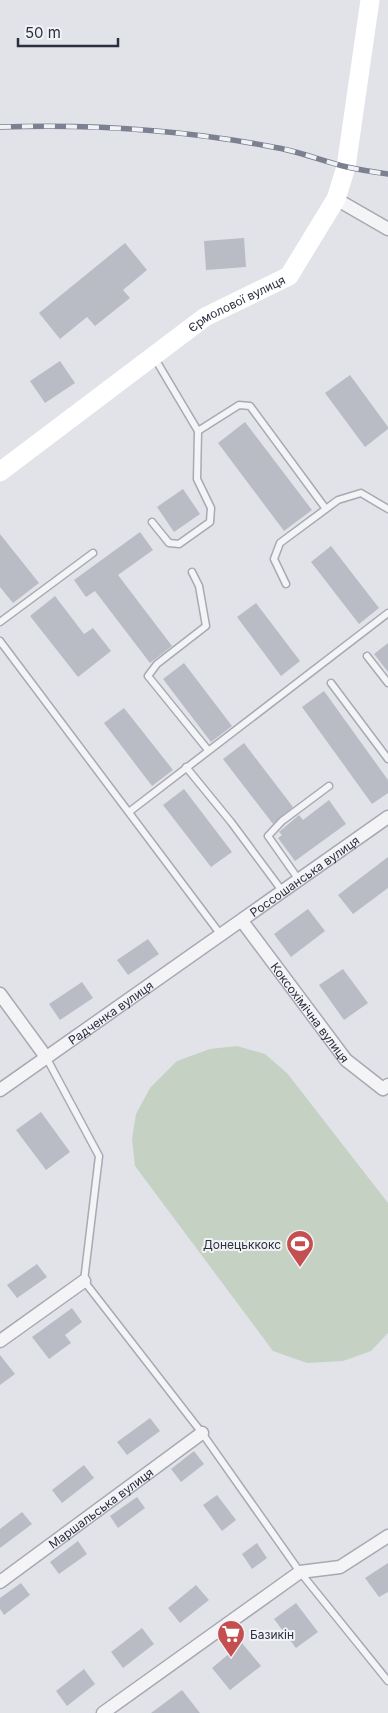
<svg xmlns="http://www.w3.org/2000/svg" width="388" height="1713" font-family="Inter,sans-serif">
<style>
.green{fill:#c5d2c3}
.building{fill:#b9bcc5}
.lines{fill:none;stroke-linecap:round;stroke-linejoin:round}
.lane-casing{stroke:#a7a9b3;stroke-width:9}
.street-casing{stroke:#a7a9b3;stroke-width:15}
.lane{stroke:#f4f4f7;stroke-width:6}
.street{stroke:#f4f4f7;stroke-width:12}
.secondary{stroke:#fff;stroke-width:19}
.rail-casing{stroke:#7c8191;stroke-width:5.5}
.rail{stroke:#f1f2f6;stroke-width:4;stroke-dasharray:11;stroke-linecap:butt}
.labels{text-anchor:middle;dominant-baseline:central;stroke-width:4;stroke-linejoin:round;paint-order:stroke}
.street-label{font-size:12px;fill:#2b2f3f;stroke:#f1f2f6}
.poi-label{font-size:12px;fill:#2b2f3f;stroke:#f1f2f6;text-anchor:end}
</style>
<rect width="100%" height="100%" fill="#e1e3e9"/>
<path class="green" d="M237,1046L265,1054L287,1073L388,1203V1333L371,1351L343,1361L307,1363L273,1351L135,1166L132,1139L136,1114L150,1088L177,1061L210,1049Z"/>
<path class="building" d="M244,238L246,267L206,270L204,241Z
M125,243L147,270L123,290L130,298L95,326L87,317L60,339L39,313Z
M60,361L75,383L45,403L30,381Z
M350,375L388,427V429L365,447L325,393Z
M245,422L312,510L284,531L218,443Z
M183,489L200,514L174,532L157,507Z
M140,532L153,550L118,575L172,646L150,663L95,591L86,597L74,580Z
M0,534L39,583L13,603L0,587Z
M331,546L379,608L359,624L311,562Z
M55,596L84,634L93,628L111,651L78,677L30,616Z
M256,603L300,661L281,676L237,617Z
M388,643V672L374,654Z
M184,663L232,726L211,742L163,679Z
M324,691L388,780V793L372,804L302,707Z
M124,708L173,770L152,786L104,723Z
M244,743L293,807L273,824L223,759Z
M184,789L232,852L211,867L163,805Z
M329,800L346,824L295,861L278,838L282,835L279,832L299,815L303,820Z
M388,857V888L353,914L338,895Z
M308,909L325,931L291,957L274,934Z
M148,939L159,954L128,975L117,960Z
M343,969L368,1003L344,1020L319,985Z
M82,982L93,998L60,1020L49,1004Z
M41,1112L70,1152L46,1170L16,1130Z
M37,1264L47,1277L17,1298L7,1285Z
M72,1308L82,1322L65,1335L71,1343L49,1359L32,1337Z
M0,1355L15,1374L0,1385Z
M150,1418L160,1431L127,1455L117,1442Z
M194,1451L204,1464L181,1482L171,1469Z
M84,1465L94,1478L62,1503L52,1490Z
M217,1495L236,1520L222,1531L203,1505Z
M137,1497L145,1508L118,1528L110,1516Z
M22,1512L32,1524L0,1548V1529Z
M78,1541L87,1554L59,1574L50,1562Z
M257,1543L267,1558L252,1569L242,1554Z
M388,1563V1592L379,1597L365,1578Z
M21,1583L30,1595L4,1615L0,1609V1598Z
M196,1585L209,1600L180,1623L168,1608Z
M296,1603L318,1632L296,1648L274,1619Z
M142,1628L154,1644L123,1668L111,1652Z
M242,1643L261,1666L230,1690L212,1668Z
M84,1669L95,1684L67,1706L56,1691Z
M182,1690L200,1713H151Z"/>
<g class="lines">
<defs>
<path id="lane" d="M198,431L239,405L250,406L326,509
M152,522L169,543L179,544L210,522L211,508L197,479L198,431L154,357
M192,572L199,586L206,626L157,664L148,676L208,750
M286,584L274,559L280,543L338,500L361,493L388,509
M0,622L93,553
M0,641L221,935
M367,656L388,683
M331,683L388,759
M186,767L231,822L283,892
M129,812L388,613
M299,880L268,836L282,821L329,786
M46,1057L99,1156L84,1281L202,1433L300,1572L388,1681"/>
<g id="street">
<path d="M336,199L388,229"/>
<path id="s1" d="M242,921L346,1060L383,1089L388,1085"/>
<path d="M0,994L46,1057"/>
<path id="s2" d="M0,1090L388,817"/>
<path d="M0,1341L84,1281"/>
<path id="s3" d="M0,1582L202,1433"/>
<path d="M103,1713L300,1572L340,1567L388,1536"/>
</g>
</defs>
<use href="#lane" class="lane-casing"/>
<use href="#street" class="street-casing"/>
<use href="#lane" class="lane"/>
<use href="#street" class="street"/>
<path class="secondary" id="s4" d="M0,472L205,317L289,276L336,199L346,167L370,0"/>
<defs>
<path id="rail" d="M0,127C89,124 185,130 273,147C298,151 322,161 347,167C360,170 374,172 388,174"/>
</defs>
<use href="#rail" class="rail-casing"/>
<use href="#rail" class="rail"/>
</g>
<defs>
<symbol id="stadium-pin" viewBox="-11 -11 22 30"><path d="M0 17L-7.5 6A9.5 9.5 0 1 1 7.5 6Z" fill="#c54f50" stroke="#f1f2f6"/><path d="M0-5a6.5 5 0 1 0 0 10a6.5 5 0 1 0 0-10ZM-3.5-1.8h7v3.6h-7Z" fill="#fff"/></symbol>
<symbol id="supermarket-pin" viewBox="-11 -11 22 30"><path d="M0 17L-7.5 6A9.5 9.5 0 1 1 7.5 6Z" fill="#c54f50" stroke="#f1f2f6"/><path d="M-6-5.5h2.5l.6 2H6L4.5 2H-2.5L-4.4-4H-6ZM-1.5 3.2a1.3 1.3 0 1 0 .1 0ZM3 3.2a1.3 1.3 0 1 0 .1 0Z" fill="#fff"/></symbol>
</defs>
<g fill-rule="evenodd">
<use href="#stadium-pin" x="284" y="1228" width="32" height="43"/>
<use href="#supermarket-pin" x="215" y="1618" width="32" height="43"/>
</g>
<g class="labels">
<g class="street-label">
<text stroke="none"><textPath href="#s4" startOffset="291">Єрмолової вулиця</textPath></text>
<text stroke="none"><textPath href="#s2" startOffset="372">Россошанська вулиця</textPath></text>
<text stroke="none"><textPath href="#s2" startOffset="135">Радченка вулиця</textPath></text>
<text stroke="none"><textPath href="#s1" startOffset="114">Коксохімічна вулиця</textPath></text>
<text stroke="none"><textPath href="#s3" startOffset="125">Маршальська вулиця</textPath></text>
</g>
<g class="poi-label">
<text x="281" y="1244">Донецьккокс</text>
<text x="250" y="1634" text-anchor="start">Базикін</text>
</g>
</g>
<path d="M18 38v8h100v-8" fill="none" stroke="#2b2f3f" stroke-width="2.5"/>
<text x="25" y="38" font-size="15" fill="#2b2f3f" stroke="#f1f2f6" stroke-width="4" paint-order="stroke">50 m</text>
</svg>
